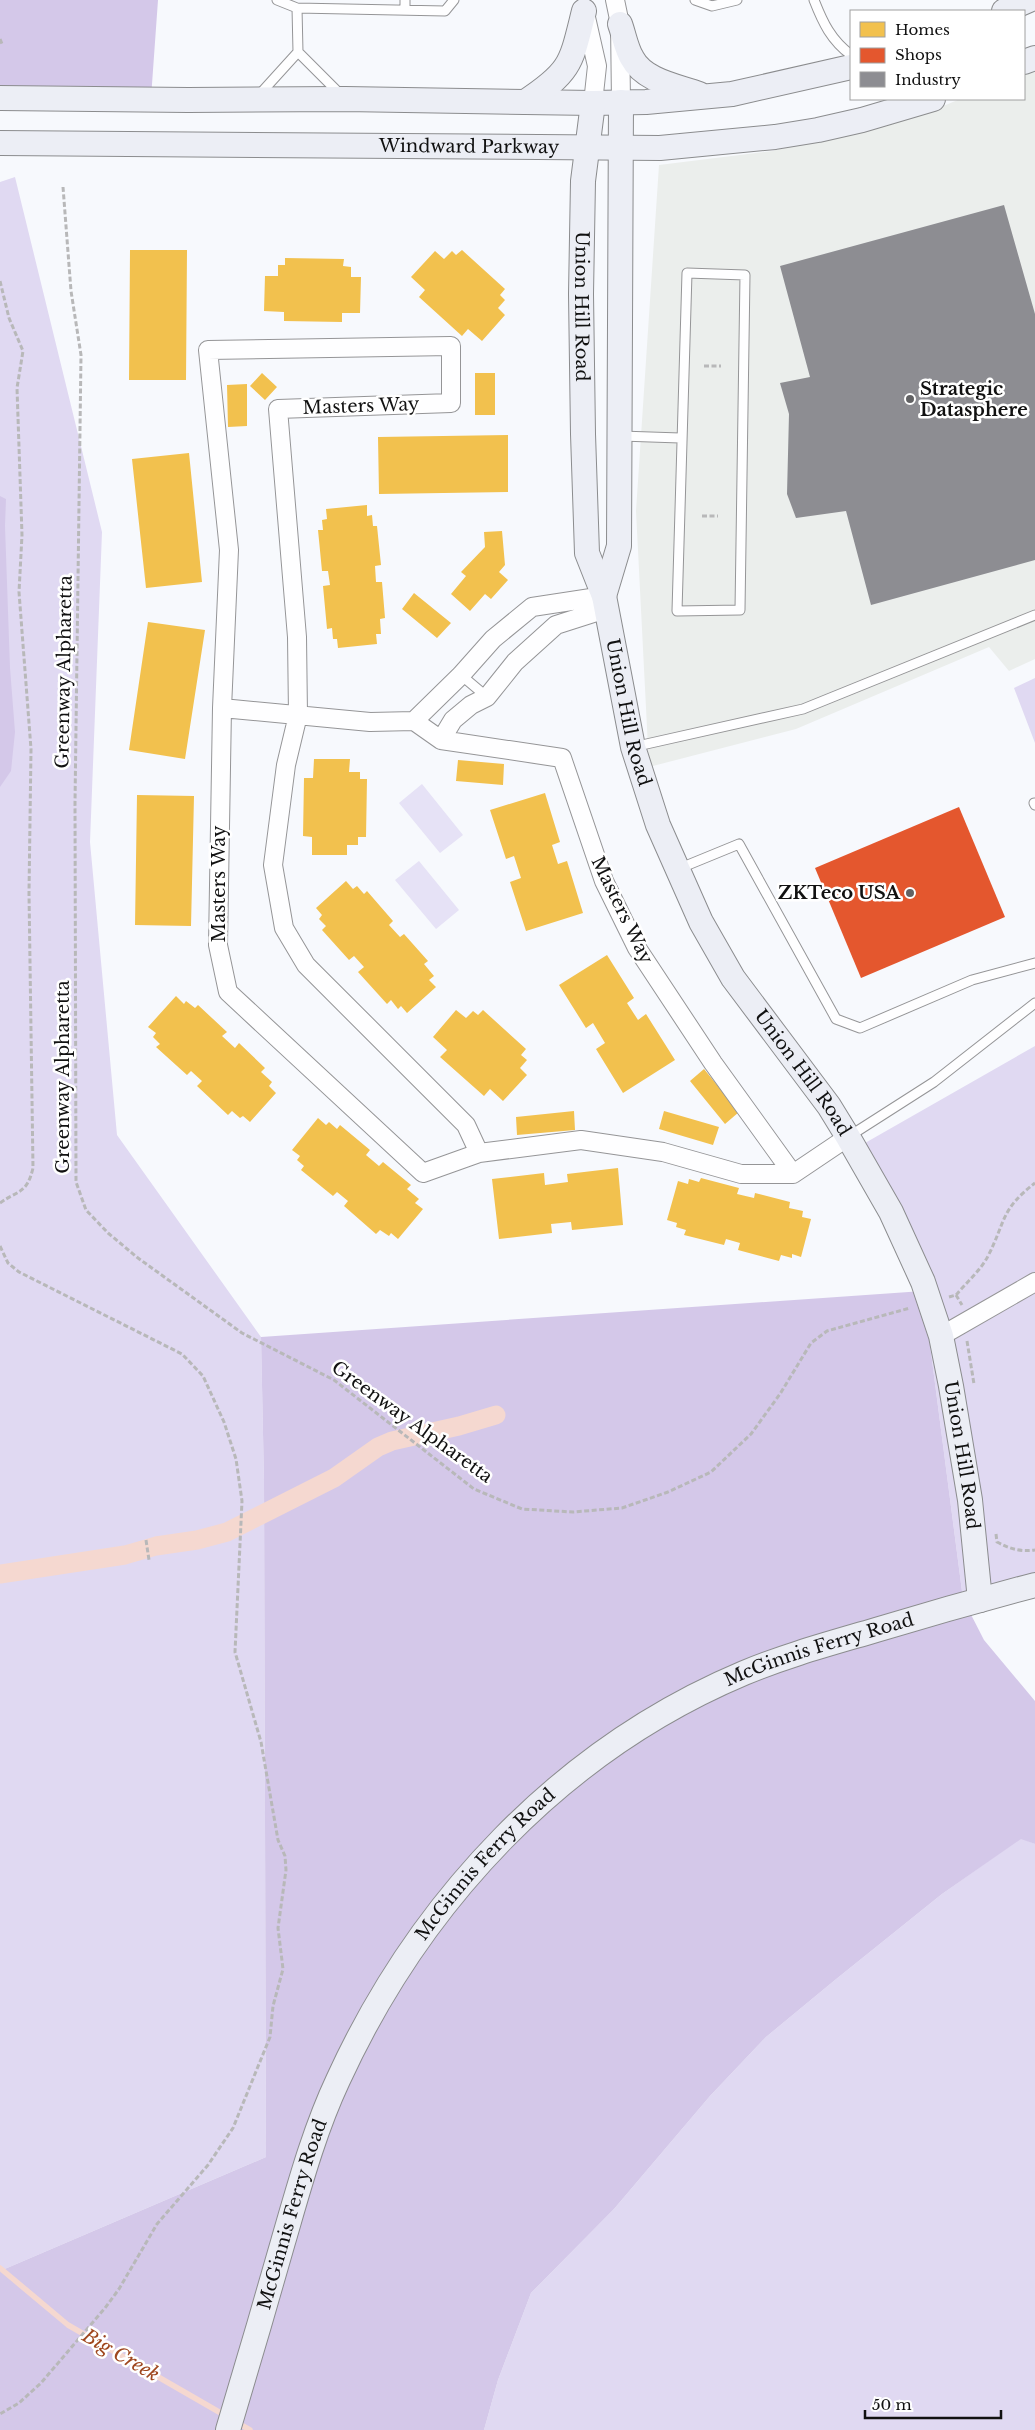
<svg xmlns="http://www.w3.org/2000/svg" width="1035" height="2430" font-family="'Libre Baskerville',serif">
<style>
.industrial{fill:#ebeeec}
.green{fill:#e0d9f2}
.forest{fill:#d4c8e9}
.pitch{fill:#e6e2f6}
.homes{fill:#f2c14e}
.shops{fill:#e4572e}
.industry{fill:#8d8d92}
.lines{fill:none;stroke-linecap:round;stroke-linejoin:round}
.stream{stroke:#f5d8d0;stroke-width:5.5}
.canal{stroke:#f5d8d0;stroke-width:19}
.lane-casing{stroke:#959597;stroke-width:11}
.street-casing{stroke:#959597;stroke-width:20}
.secondary-casing{stroke:#8b8c8e;stroke-width:26}
.path{stroke:#b8b8b9;stroke-width:3;stroke-dasharray:5 2.5;stroke-linecap:butt}
.lane{stroke:#fefeff;stroke-width:9}
.street{stroke:#fefeff;stroke-width:18}
.secondary{stroke:#eceef5;stroke-width:24}
.poi-dot{fill:#626264;stroke:#fff;stroke-width:2}
.labels{text-anchor:middle;dominant-baseline:central;stroke-width:5;stroke-linejoin:round;paint-order:stroke}
.street-label{font-size:18px;fill:#111;stroke:#fff}
.poi-label{font-size:18px;font-weight:bold;fill:#111;stroke:#fff;text-anchor:start}
.water-label{font-size:19px;font-style:italic;fill:#9f471e;stroke:#fff}
</style>
<rect width="100%" height="100%" fill="#f7f9fd"/>
<path class="industrial" d="M1035,66V659L1009,671L989,647L796,729L649,767L636,511L659,165L772,151L941,107L960,99H1024V71Z"/>
<path class="green" d="M15,177L102,532L90,842L117,1135L261,1337L264,1482L266,2157L0,2271V182Z
M1035,678V743L1014,688Z
M1035,1046V1577L963,1599L923,1291L851,1151Z
M1021,1838L1035,1844V2430H484L498,2380L531,2293L614,2209L710,2096L766,2037L835,1980L942,1894Z"/>
<path class="forest" d="M0,0H158L151,98L0,94Z
M0,496L6,499L5,526L10,668L15,732L11,771L0,787Z
M923,1291L963,1599L984,1640L1035,1701V1844L1021,1839L942,1894L835,1980L766,2037L710,2096L614,2209L531,2293L498,2380L484,2430H0V2271L266,2157L264,1482L261,1337Z"/>
<path class="pitch" d="M422,784L463,835L440,853L399,803Z
M419,861L459,910L436,929L395,880Z"/>
<path class="homes" d="M130,250H187L186,380H129Z
M462,250L505,289L500,295L505,300L498,308L505,315L482,341L468,329L462,336L419,297L425,290L411,277L435,251L444,259L452,251L456,255Z
M285,258L344,259L343,266L351,267V277H361L360,313H342V322L284,321V312L264,311L265,276H278V265H285Z
M262,373L277,387L265,400L250,386Z
M475,373H495V415H475Z
M247,384V426L228,427L227,385Z
M508,435V492L379,494L378,437Z
M189,453L202,582L146,588L132,459Z
M367,505V516L372,515L373,526H377L381,565L375,566L376,582H382L385,618L380,619L381,634H376L377,644L338,648L337,639H333L332,628L327,629L323,586L330,585L328,571H322L318,530H323L322,520L327,519L326,509Z
M502,531L505,565L499,572L508,580L491,599L485,594L470,611L451,594L466,576L461,572L485,547L484,532Z
M414,593L451,623L437,638L402,609Z
M148,622L205,630L185,759L129,750Z
M314,759H350L349,772H360V779H367L366,837H358V845H347V855H312V837L303,836L304,778H313Z
M458,760L504,764L503,785L456,781Z
M545,793L560,842L552,845L558,864L567,861L583,913L526,931L510,882L521,878L514,856L506,859L490,810Z
M137,795L194,796L191,926L135,925Z
M346,881L353,889L357,886L364,894L367,891L393,921L389,925L400,937L404,934L428,961L424,964L434,976L429,980L436,987L407,1013L401,1006L398,1009L391,1000L387,1004L358,972L364,967L354,956L349,960L322,930L326,926L319,919L322,915L316,908Z
M607,955L634,998L627,1003L638,1020L646,1014L675,1060L623,1093L596,1049L605,1043L593,1023L586,1028L559,985Z
M176,996L184,1004L186,1001L195,1008L198,1005L227,1032L222,1036L235,1048L239,1043L265,1068L261,1072L272,1082L269,1086L276,1093L250,1122L243,1116L240,1118L232,1111L228,1115L197,1086L202,1081L191,1071L187,1075L156,1047L160,1044L153,1037L156,1033L148,1027Z
M456,1010L466,1018L473,1011L478,1015L483,1010L526,1049L521,1055L527,1060L520,1068L527,1075L503,1101L490,1089L484,1096L440,1057L447,1050L433,1037Z
M704,1069L739,1112L725,1124L690,1081Z
M574,1111L575,1130L517,1135L516,1117Z
M664,1111L719,1127L713,1145L659,1129Z
M318,1118L326,1125L329,1122L337,1129L340,1125L370,1150L366,1155L379,1166L383,1162L411,1185L407,1189L419,1199L415,1203L423,1209L398,1239L391,1233L389,1236L380,1230L376,1234L344,1206L348,1201L337,1192L333,1196L301,1170L304,1166L297,1160L300,1156L292,1150Z
M618,1168L623,1225L572,1230L571,1222L551,1224L552,1233L499,1239L492,1179L544,1173L545,1185L568,1182L567,1174Z
M701,1178L739,1188L737,1194L754,1198L755,1193L790,1202L789,1208L803,1211L802,1217L811,1219L801,1257L792,1254V1258L781,1255L779,1261L738,1250L740,1243L726,1239L724,1245L684,1235L686,1230L676,1227L677,1223L667,1220L678,1181L688,1184L689,1179L699,1182Z"/>
<path class="shops" d="M959,807L1005,917L861,978L815,868Z"/>
<path class="industry" d="M1004,205L1035,314V560L871,605L846,511L796,518L787,494L789,414L780,383L810,377L780,266Z"/>
<g class="lines">
<path class="stream" d="M0,2268L68,2325L226,2416
M236,2422L250,2430"/>
<path class="canal" d="M0,1574L125,1555L156,1546L197,1540L227,1532L334,1478L378,1447L392,1441L459,1426L496,1415"/>
<defs>
<path id="lane" d="M277,0L297,8L445,11L454,0
M695,0L712,6L737,0
M814,0C823,23 831,40 851,55
M405,10V0
M298,52L340,94
M259,95L298,52L297,8
M687,273L745,275L740,610L677,611Z
M621,436L680,438
M461,675L487,697
M633,747L803,709L1035,615
M1034,803L1035,805
M678,869L739,844L836,1019L860,1028L972,980L1035,963
M848,1137L934,1082L1035,1003"/>
<path id="street" d="M615,0L620,24L621,102
M585,13L597,66L593,103
M222,708L370,722L414,721L441,740L562,758L604,881L637,948L713,1063L793,1174
M414,721L461,675L493,639L532,607L604,596
M441,740L453,720L471,705L487,697L515,662L556,625L606,609
M479,1153L466,1125L306,965L284,928L273,865L286,765L298,715L297,637L278,409L451,403V346L208,350L229,550L222,708L218,945L228,992L423,1173L479,1153L581,1140L663,1152L741,1174H793L848,1137
M941,1336L1035,1282"/>
<g id="secondary">
<path d="M1004,11L1029,0"/>
<path d="M620,24C624,35 626,48 632,58C644,81 677,86 699,94"/>
<path d="M1024,62L1035,58"/>
<path d="M0,98L188,100L345,99L593,103L646,102L732,94L851,67"/>
<path d="M525,102C572,71 571,63 584,11"/>
<path id="s1" d="M593,103L583,181L581,294L583,434L587,553L604,596L633,747L658,825L701,922L733,978L829,1106L848,1137L891,1212L923,1282L941,1336L951,1386L970,1500L980,1600"/>
<path id="s2" d="M0,143L660,148L775,137L818,130L862,120L933,99"/>
<path d="M604,596L619,546L621,102"/>
<path id="s3" d="M228,2430C247,2367 265,2305 283,2242C299,2187 314,2131 338,2080C420,1901 561,1750 744,1673C787,1655 832,1643 876,1630C929,1614 982,1599 1035,1585"/>
</g>
</defs>
<use href="#lane" class="lane-casing"/>
<use href="#street" class="street-casing"/>
<use href="#secondary" class="secondary-casing"/>
<path class="path" d="M0,39L2,44
M63,187L71,291L81,355L75,803L76,1182L86,1210L108,1233L138,1258L242,1333L334,1380L474,1489L522,1509L573,1512L622,1508L668,1492L711,1472L751,1434L780,1394L811,1343L827,1331L910,1308
M0,281L9,318L23,351L17,388L22,535L19,592L31,749L29,893L33,1168C27,1194 18,1190 0,1203
M704,366H721
M702,516H718
M0,1246L8,1263L19,1272L182,1354L203,1376L224,1422L236,1459L242,1501L235,1652L261,1742L278,1840L285,1856L286,1870L278,1928L283,1969L273,2006L270,2037L233,2128L208,2165L157,2224L119,2289L105,2308L41,2383L19,2403L0,2414
M956,1295L962,1305
M949,1297L956,1295C966,1283 981,1270 988,1256C1006,1221 1000,1210 1035,1183
M967,1341L974,1384
M996,1534L997,1542C1010,1549 1020,1552 1035,1550
M146,1540L149,1560"/>
<use href="#lane" class="lane"/>
<use href="#street" class="street"/>
<use href="#secondary" class="secondary"/>
</g>
<g class="poi-dot">
<circle cx="910" cy="399" r="5"/>
<circle cx="910" cy="893" r="5"/>
</g>
<g class="labels">
<g class="street-label">
<text stroke="none"><textPath href="#s2" startOffset="469">Windward Parkway</textPath></text>
<text stroke="none"><textPath href="#s1" startOffset="204">Union Hill Road</textPath></text>
<text transform="translate(361 406) rotate(-2)">Masters Way</text>
<text transform="translate(64 672) rotate(-89)">Greenway Alpharetta</text>
<text stroke="none"><textPath href="#s1" startOffset="616">Union Hill Road</textPath></text>
<text transform="translate(219 884) rotate(-90)">Masters Way</text>
<text transform="translate(622 910) rotate(64)">Masters Way</text>
<text stroke="none"><textPath href="#s1" startOffset="1021">Union Hill Road</textPath></text>
<text transform="translate(63 1077) rotate(-90)">Greenway Alpharetta</text>
<text transform="translate(412 1422) rotate(36)">Greenway Alpharetta</text>
<text stroke="none"><textPath href="#s1" startOffset="1441">Union Hill Road</textPath></text>
<text stroke="none"><textPath href="#s3" startOffset="1034">McGinnis Ferry Road</textPath></text>
<text stroke="none"><textPath href="#s3" startOffset="630">McGinnis Ferry Road</textPath></text>
<text stroke="none"><textPath href="#s3" startOffset="225">McGinnis Ferry Road</textPath></text>
</g>
<g class="poi-label">
<text x="920" y="389">Strategic<tspan x="920" dy="21">Datasphere</tspan></text>
<text x="900" y="893" text-anchor="end">ZKTeco USA</text>
</g>
<g class="water-label">
<text transform="translate(121 2355) rotate(30)">Big Creek</text>
</g>
</g>
<rect x="850" y="10" width="175" height="90" fill="#ffffff" stroke="#a0a0a0"/>
<rect x="860" y="22" width="25" height="15" fill="#f2c14e" stroke="#a0a0a0"/>
<text x="895" y="35" font-size="15" fill="#111111">Homes</text>
<rect x="860" y="48" width="25" height="15" fill="#e4572e" stroke="#a0a0a0"/>
<text x="895" y="60" font-size="15" fill="#111111">Shops</text>
<rect x="860" y="72" width="25" height="15" fill="#8d8d92" stroke="#a0a0a0"/>
<text x="895" y="85" font-size="15" fill="#111111">Industry</text>
<path d="M865 2410v8h136v-8" fill="none" stroke="#111111" stroke-width="2.5"/>
<text x="872" y="2410" font-size="15" fill="#111111" stroke="#ffffff" stroke-width="4" paint-order="stroke">50 m</text>
</svg>
